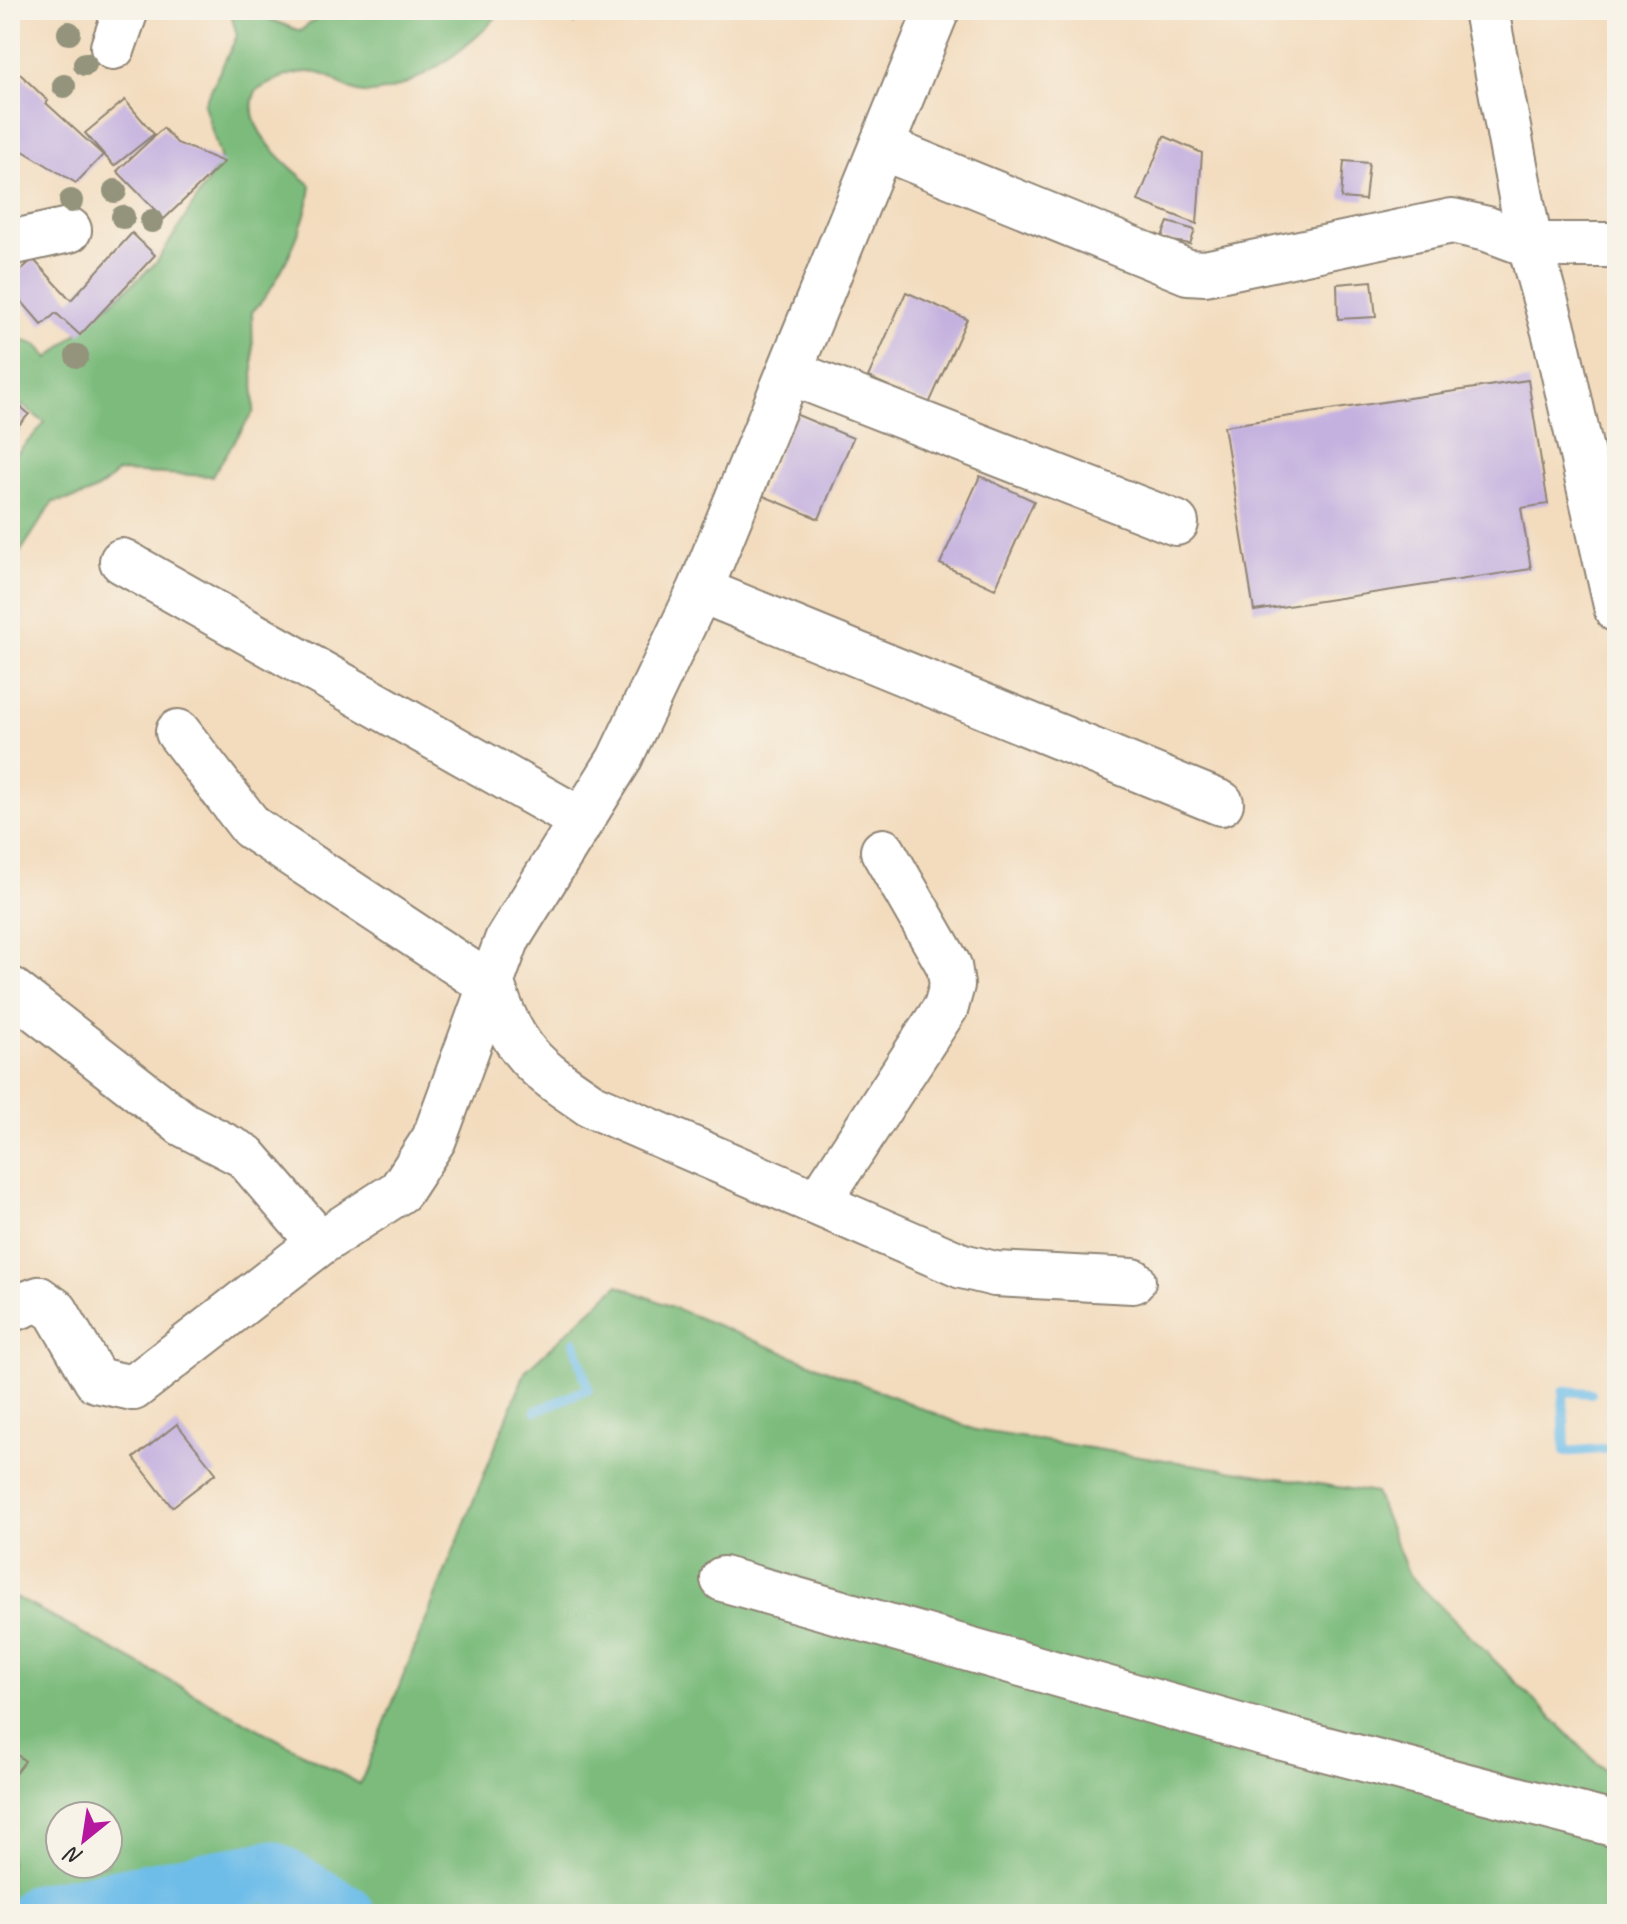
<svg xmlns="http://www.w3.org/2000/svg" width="1627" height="1924" font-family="Caveat,sans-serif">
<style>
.forest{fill:#7bbb7c;stroke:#537354;stroke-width:2;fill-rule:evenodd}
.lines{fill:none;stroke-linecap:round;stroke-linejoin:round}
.stream{stroke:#6ebde9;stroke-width:10}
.river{stroke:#6ebde9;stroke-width:62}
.building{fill:#c4b1df}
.minor-casing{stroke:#8f8474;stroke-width:48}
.minor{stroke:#fff;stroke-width:44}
.tree{fill:#94937b}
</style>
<rect width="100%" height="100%" fill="#f7f3e8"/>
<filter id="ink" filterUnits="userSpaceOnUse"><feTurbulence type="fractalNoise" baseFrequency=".0125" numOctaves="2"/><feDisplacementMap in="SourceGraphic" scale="16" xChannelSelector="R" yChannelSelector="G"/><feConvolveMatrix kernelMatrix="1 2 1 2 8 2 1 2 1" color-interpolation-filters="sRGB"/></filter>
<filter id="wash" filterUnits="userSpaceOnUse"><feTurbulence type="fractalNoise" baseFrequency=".006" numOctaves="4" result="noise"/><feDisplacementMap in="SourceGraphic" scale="32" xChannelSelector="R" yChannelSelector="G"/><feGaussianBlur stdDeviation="1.8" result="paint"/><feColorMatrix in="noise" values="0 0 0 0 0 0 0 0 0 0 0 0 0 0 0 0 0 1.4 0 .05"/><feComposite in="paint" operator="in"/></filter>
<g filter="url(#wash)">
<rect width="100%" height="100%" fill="#f3dcbe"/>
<path class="forest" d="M230,10H246L300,31L328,10H502C477,43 407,96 364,93C349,92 339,81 325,75C301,66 276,79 256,91C239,127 287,165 311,185C308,221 278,287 252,312L254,411L212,476L117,472C99,493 79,499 53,502L10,568V461L45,423L10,396V344L19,339L37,345L49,358L157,262L221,160L204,104L237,36Z
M618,1285L975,1430L1375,1493L1409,1575L1617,1783V1914H10V1594L360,1784L526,1370ZM60,1816H108V1864H60Z"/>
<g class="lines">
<path class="stream" d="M1591,1393L1563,1391L1565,1452L1612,1448
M536,1411L588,1389L575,1342"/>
<path class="river" d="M39,1914L269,1871L344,1914"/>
</g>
<g id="blocks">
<path class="building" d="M554,10H576L570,20Z
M17,71L48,101L46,103L103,155L76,183L10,143V77Z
M125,100L154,134L114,166L85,133Z
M163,128L177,143L224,162L164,219L117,171Z
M1164,136L1202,153L1197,224L1138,201Z
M1344,161L1369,163L1365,200L1341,198Z
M1168,222L1195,230L1190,244L1161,239Z
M132,233L155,255L80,335L56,313L42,325L10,288V280L33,259L71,300Z
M1372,281L1376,317L1338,319L1337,284Z
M906,292L967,319L929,404L868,377Z
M1528,380L1548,504L1521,508L1531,569L1254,611L1224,426Z
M12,399L29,414L18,426L10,418Z
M795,414L853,438L819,519L761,495Z
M980,476L1034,501L995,589L940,564Z
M177,1424L216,1473L172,1507L134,1458Z
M10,1749L25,1761L10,1780Z"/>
</g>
</g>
<g filter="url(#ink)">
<use href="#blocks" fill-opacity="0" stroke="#8f8474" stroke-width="2"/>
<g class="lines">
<defs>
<path id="minor" d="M1486,10L1530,245L1555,335L1617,610
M113,47L126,10
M881,147L1188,272L1205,273L1452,221L1487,229L1530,245H1617
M10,243L69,230
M789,372L1176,523
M122,561L581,820
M700,590L1221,803
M178,732L251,827L493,987C514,1053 535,1067 591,1105L962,1266L995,1274L1133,1281
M10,989L183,1124L245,1156L320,1243
M818,1203L946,1007L952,985L949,966L883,851
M10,1310L39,1299L56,1311L96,1380L133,1388L320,1243L400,1191L434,1139L507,940L619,760L700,590L937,10
M723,1579L1260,1732L1617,1825"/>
</defs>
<use href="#minor" class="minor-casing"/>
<use href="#minor" class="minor"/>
</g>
<g class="tree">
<circle cx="69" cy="33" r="12"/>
<circle cx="85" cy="64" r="12"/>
<circle cx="64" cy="86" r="12"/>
<circle cx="115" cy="191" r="12"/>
<circle cx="71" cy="201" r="12"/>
<circle cx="123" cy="217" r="12"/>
<circle cx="152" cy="221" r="12"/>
<circle cx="77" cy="356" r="12"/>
</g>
</g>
<rect width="1627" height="1924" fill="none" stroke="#f7f3e8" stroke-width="40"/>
<g transform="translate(84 1840) rotate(210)"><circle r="38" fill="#f7f3e8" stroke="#a5a39c" stroke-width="2"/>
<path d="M0-6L14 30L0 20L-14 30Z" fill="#b5179e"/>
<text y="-12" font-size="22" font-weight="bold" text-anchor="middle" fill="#2b2b2b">N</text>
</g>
</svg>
